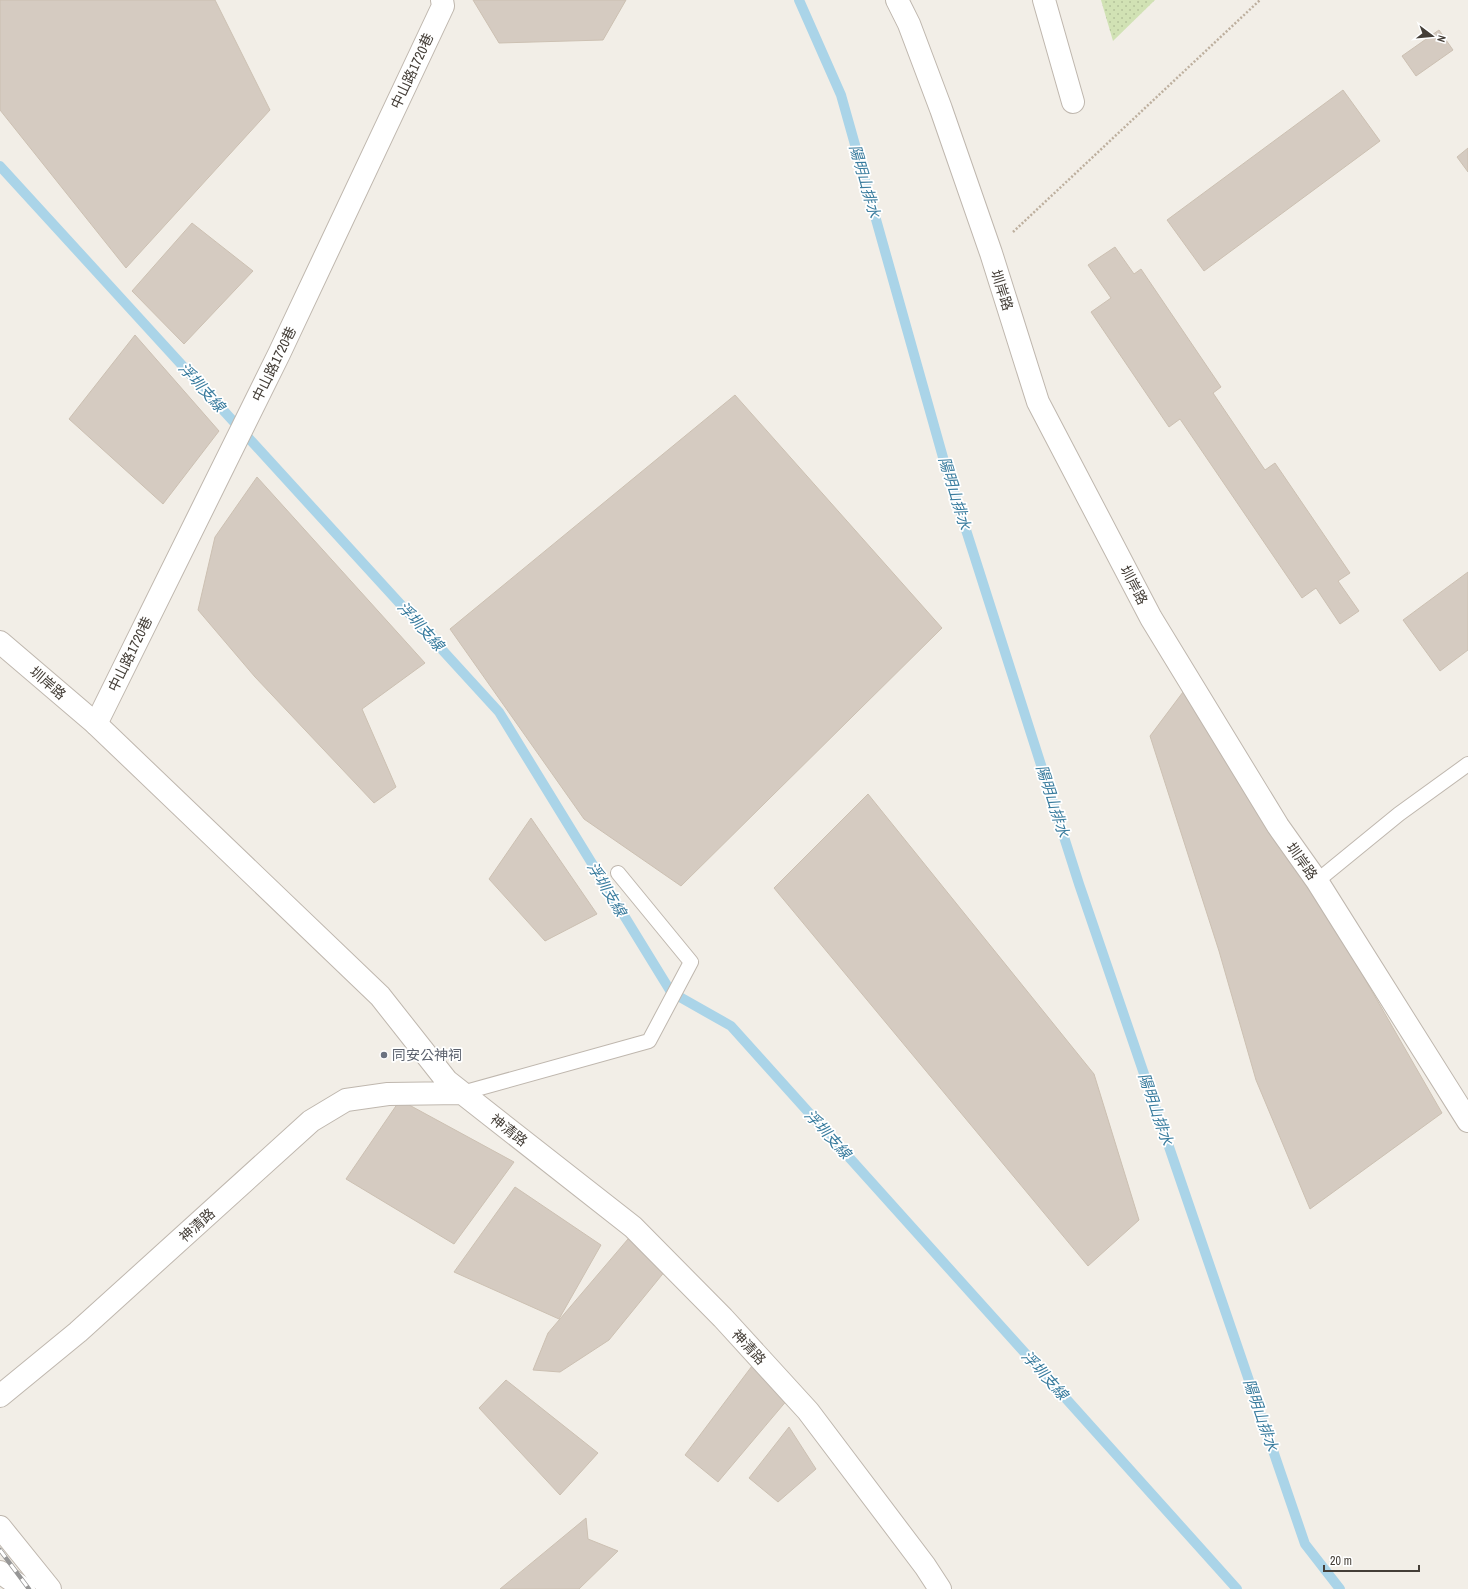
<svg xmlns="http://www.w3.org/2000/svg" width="1468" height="1589" font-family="'Archivo Narrow','Noto Sans TC',sans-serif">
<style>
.grass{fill:url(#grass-dots)}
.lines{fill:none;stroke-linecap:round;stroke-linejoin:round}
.stream{stroke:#aad4e8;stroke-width:10}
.building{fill:#d5cbc1;stroke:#ccc0b2}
.service-casing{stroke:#bfb7ae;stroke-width:16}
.minor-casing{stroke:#bfb7ae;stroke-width:24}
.tertiary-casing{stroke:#bfb7ae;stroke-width:24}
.path{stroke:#bdaf9e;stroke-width:2.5;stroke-dasharray:2 2;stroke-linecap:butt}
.service{stroke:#fff;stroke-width:14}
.minor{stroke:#fff;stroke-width:22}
.tertiary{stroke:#fff;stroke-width:22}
.rail-casing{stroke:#969696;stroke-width:4.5}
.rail{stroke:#fff;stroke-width:3;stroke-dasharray:9;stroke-linecap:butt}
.worship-dot{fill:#6b7280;stroke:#fff;stroke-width:1.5}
.labels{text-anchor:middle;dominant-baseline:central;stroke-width:3.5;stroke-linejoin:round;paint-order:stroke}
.street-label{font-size:14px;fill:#443e37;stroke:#fff}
.worship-label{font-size:14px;fill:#5b616d;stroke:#fff;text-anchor:start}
.water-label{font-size:15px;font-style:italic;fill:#397c9e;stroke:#fff}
</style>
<defs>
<pattern id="grass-dots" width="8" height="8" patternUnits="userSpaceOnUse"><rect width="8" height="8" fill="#d1e2b4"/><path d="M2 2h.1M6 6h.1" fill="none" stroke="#b5c39b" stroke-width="1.8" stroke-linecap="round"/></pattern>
</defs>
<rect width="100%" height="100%" fill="#f2eee7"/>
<path class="grass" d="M1101,0H1155L1113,41Z"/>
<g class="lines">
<path class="stream" d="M799,0L841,95L944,461L1079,884L1305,1544L1340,1589
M0,166L499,712L671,992L731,1026L1237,1589"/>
</g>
<path class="building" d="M0,0H215L270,110L126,268L0,110Z
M473,0H626L603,40L499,43Z
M1439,30L1453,50L1416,76L1402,56Z
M1343,90L1380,141L1204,271L1167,220Z
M1468,148V172L1457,157Z
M192,223L253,271L184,344L132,291Z
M1115,247L1134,274L1141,269L1221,387L1213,393L1265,470L1275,463L1350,573L1338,581L1359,611L1340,624L1316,588L1302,598L1180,419L1169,427L1091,312L1111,298L1088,265Z
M135,335L219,431L163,504L69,419Z
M735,395L942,628L681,886L584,819L450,629Z
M257,477L425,663L362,709L396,787L374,803L255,677L198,610L215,537Z
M1468,572V650L1440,671L1403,620Z
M1183,692L1312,887L1442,1113L1310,1209L1256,1080L1219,951L1150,736Z
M868,794L1094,1074L1139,1220L1088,1266L774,888Z
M531,818L597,914L545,941L489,879Z
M400,1100L514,1162L454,1244L346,1179Z
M515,1187L601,1245L559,1319L454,1272Z
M628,1239L670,1265L609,1340L560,1372L533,1370L548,1333Z
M755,1362L788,1399L718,1482L685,1455Z
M506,1380L598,1453L560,1495L479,1408Z
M789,1427L816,1469L778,1502L749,1478Z
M586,1518L588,1539L618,1551L579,1589H500Z"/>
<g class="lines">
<defs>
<path id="service" d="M1317,881L1399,814L1468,764
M462,1093L649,1041L691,962L618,873"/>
<path id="minor" d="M897,0L909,24L941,109L991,253L1038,402L1151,618L1278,826L1317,881L1468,1121
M1044,0L1073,102
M96,724L279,354L443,6L442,0
M0,1527L50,1589"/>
<path id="tertiary" d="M0,642L96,724L380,996L447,1081L633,1227L723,1318L808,1411L925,1566L940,1589
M0,1396L78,1332L311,1121L346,1100L388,1094L462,1093
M0,1572L24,1589"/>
</defs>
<use href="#service" class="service-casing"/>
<use href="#minor" class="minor-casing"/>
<use href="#tertiary" class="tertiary-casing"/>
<path class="path" d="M1013,232L1260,0"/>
<use href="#service" class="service"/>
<use href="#minor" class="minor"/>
<use href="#tertiary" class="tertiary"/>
<defs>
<path id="rail" d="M0,1550L29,1589"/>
</defs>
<use href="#rail" class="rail-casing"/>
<use href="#rail" class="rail"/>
</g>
<circle class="worship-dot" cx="384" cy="1055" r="4"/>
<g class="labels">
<g class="street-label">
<text transform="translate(412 71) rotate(-65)">中山路1720巷</text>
<text transform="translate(1002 290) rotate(72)">圳岸路</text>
<text transform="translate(274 364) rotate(-64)">中山路1720巷</text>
<text transform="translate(1134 585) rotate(62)">圳岸路</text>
<text transform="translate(130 654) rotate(-64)">中山路1720巷</text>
<text transform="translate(48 683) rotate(41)">圳岸路</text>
<text transform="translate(1302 861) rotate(55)">圳岸路</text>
<text transform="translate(509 1130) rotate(38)">神清路</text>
<text transform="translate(197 1225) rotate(-42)">神清路</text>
<text transform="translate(749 1347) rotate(47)">神清路</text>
</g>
<g class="worship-label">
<text x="392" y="1055">同安公神祠</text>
</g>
<g class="water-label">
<text transform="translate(865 181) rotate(74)">陽明山排水</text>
<text transform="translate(202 387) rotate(48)">浮圳支線</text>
<text transform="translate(955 493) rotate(73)">陽明山排水</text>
<text transform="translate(421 626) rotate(48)">浮圳支線</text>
<text transform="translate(1053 801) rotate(72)">陽明山排水</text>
<text transform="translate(607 889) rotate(59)">浮圳支線</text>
<text transform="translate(1156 1109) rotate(71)">陽明山排水</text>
<text transform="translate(828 1134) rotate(48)">浮圳支線</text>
<text transform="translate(1045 1375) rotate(48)">浮圳支線</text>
<text transform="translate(1261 1415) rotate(71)">陽明山排水</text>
</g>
</g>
<g transform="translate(1432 36) rotate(106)" stroke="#ffffff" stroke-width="3" paint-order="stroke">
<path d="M0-3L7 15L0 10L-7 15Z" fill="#443e37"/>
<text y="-6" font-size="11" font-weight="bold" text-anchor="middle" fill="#443e37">N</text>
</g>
<path d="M1324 1565v6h95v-6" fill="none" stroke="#443e37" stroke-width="2"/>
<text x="1330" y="1565" font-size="12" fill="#443e37" stroke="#ffffff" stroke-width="3" paint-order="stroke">20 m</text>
</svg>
